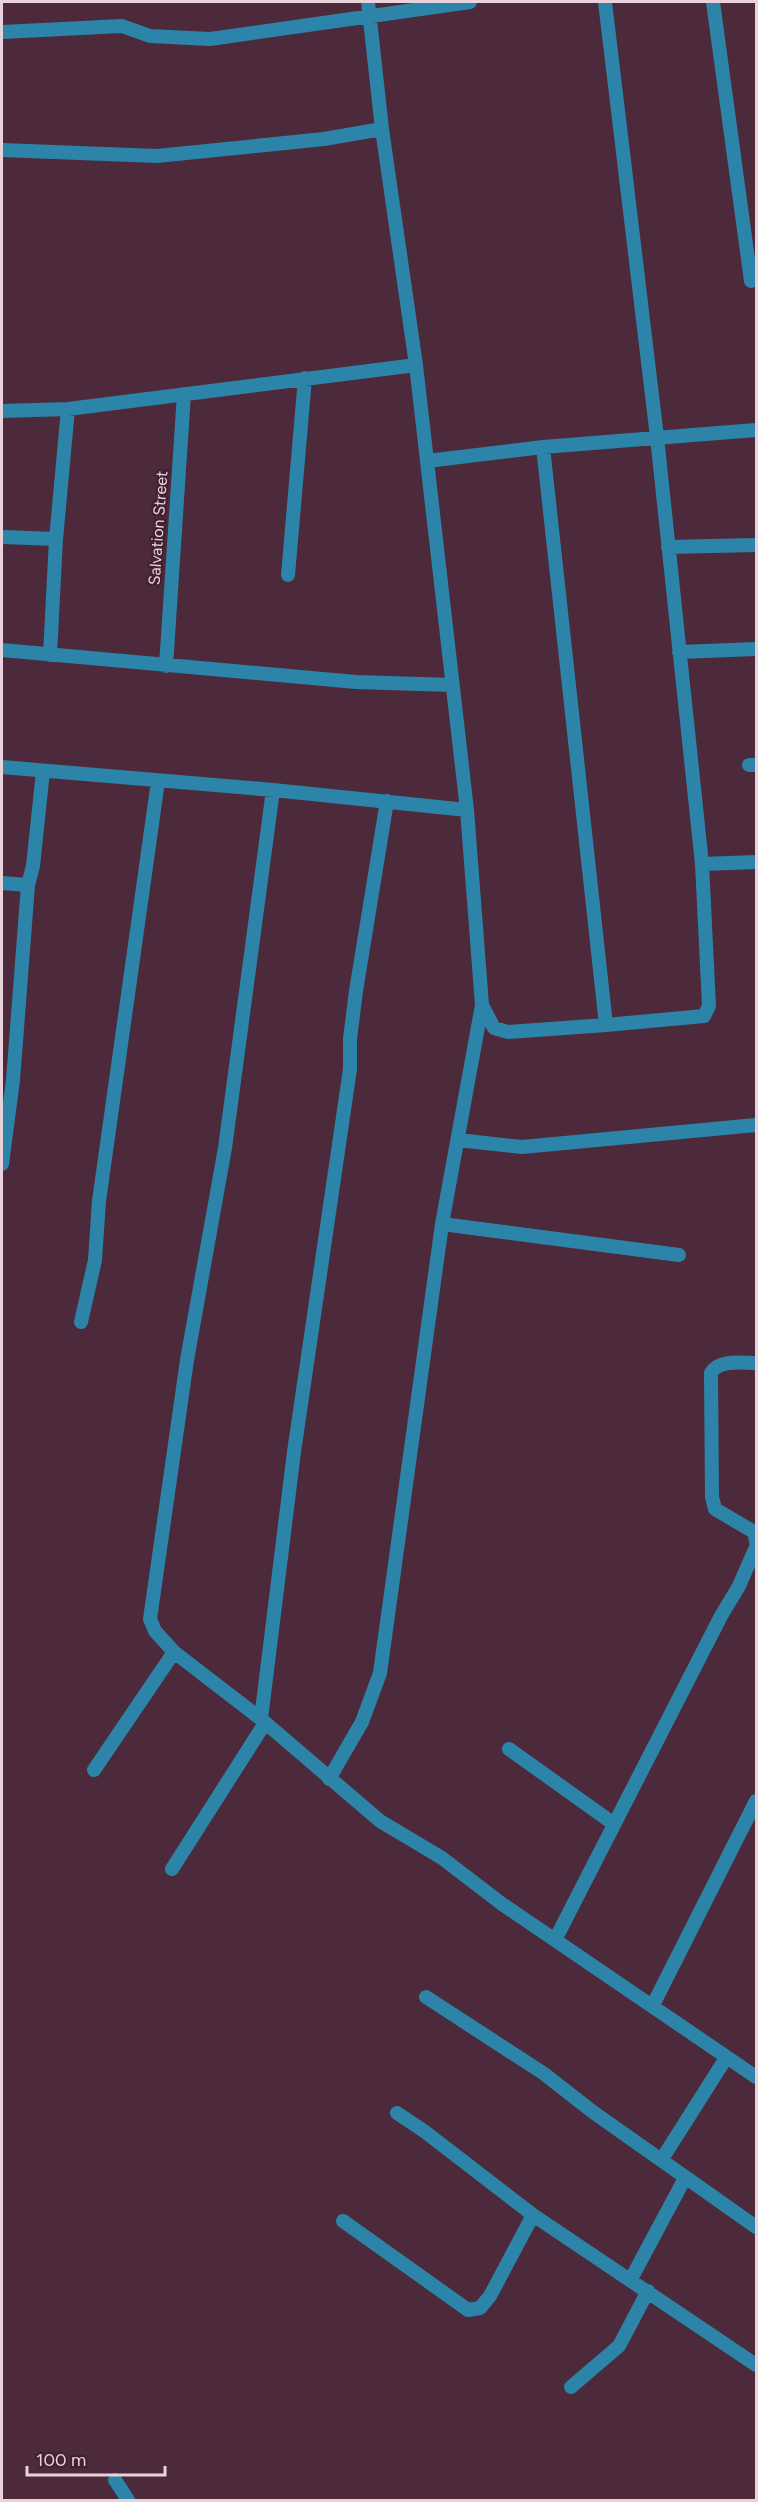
<svg xmlns="http://www.w3.org/2000/svg" width="758" height="2502" font-family="Figtree,sans-serif">
<style>
.lines{fill:none;stroke-linecap:round;stroke-linejoin:round}
.minor{stroke:#2c85a8;stroke-width:14}
.labels{text-anchor:middle;dominant-baseline:central;stroke-width:4.5;stroke-linejoin:round;paint-order:stroke}
.street-label{font-size:16px;fill:#e9d2dc;stroke:#412031}
</style>
<rect width="100%" height="100%" fill="#4c2a3b"/>
<g class="lines">
<path class="minor" d="M368,2L382,129L416,365L427,461L467,810L482,1005L494,1028L508,1032L606,1025L543,447
M605,2L657,437L702,864L709,1006L704,1016L606,1025
M713,2L751,281
M2,32L122,26L150,36L210,39L470,2
M2,150L157,156L324,139L382,129
M2,411L68,409L416,365
M427,461L543,447L756,430
M2,537L56,539
M668,547L756,545
M288,575L305,378
M2,650L356,682L452,685
M679,652L756,649
M50,655L56,539L68,409
M166,666L184,394
M749,765H756
M2,767L273,790L467,810
M273,790L225,1148L187,1360L150,1619L155,1631L174,1652L261,1719L380,1821L442,1858L502,1904L756,2077
M702,864L756,862
M2,883L28,885
M458,1140L522,1147L756,1125
M2,1164L13,1080L28,885L33,866L43,771
M442,1224L679,1255
M81,1322L95,1260L99,1201L158,781
M756,1363C743,1363 718,1359 711,1373L712,1497L715,1509L754,1532L756,1541
M261,1719L294,1452L350,1069V1039L356,991L387,801
M509,1749L614,1824
M94,1770L174,1652
M329,1779L362,1722L380,1673L442,1224L482,1005
M172,1869L265,1723
M556,1938L721,1616L739,1586L756,1547
M426,1997L543,2073L593,2112L756,2227
M653,2005L756,1801
M397,2113L424,2131L533,2215L756,2365
M662,2159L726,2058
M343,2221L468,2310L480,2308L490,2296L533,2215
M631,2279L685,2178
M571,2387L619,2346L648,2291
M115,2480L128,2500"/>
</g>
<g class="labels">
<g class="street-label">
<text transform="translate(158 528) rotate(-86)">Salvation Street</text>
</g>
</g>
<rect width="758" height="2502" fill="none" stroke="#e9d2dc" stroke-width="6"/>
<path d="M27 2466v9h138v-9" fill="none" stroke="#e9d2dc" stroke-width="3"/>
<text x="36" y="2466" font-size="18" fill="#e9d2dc" stroke="#412031" stroke-width="4.5" paint-order="stroke">100 m</text>
</svg>
